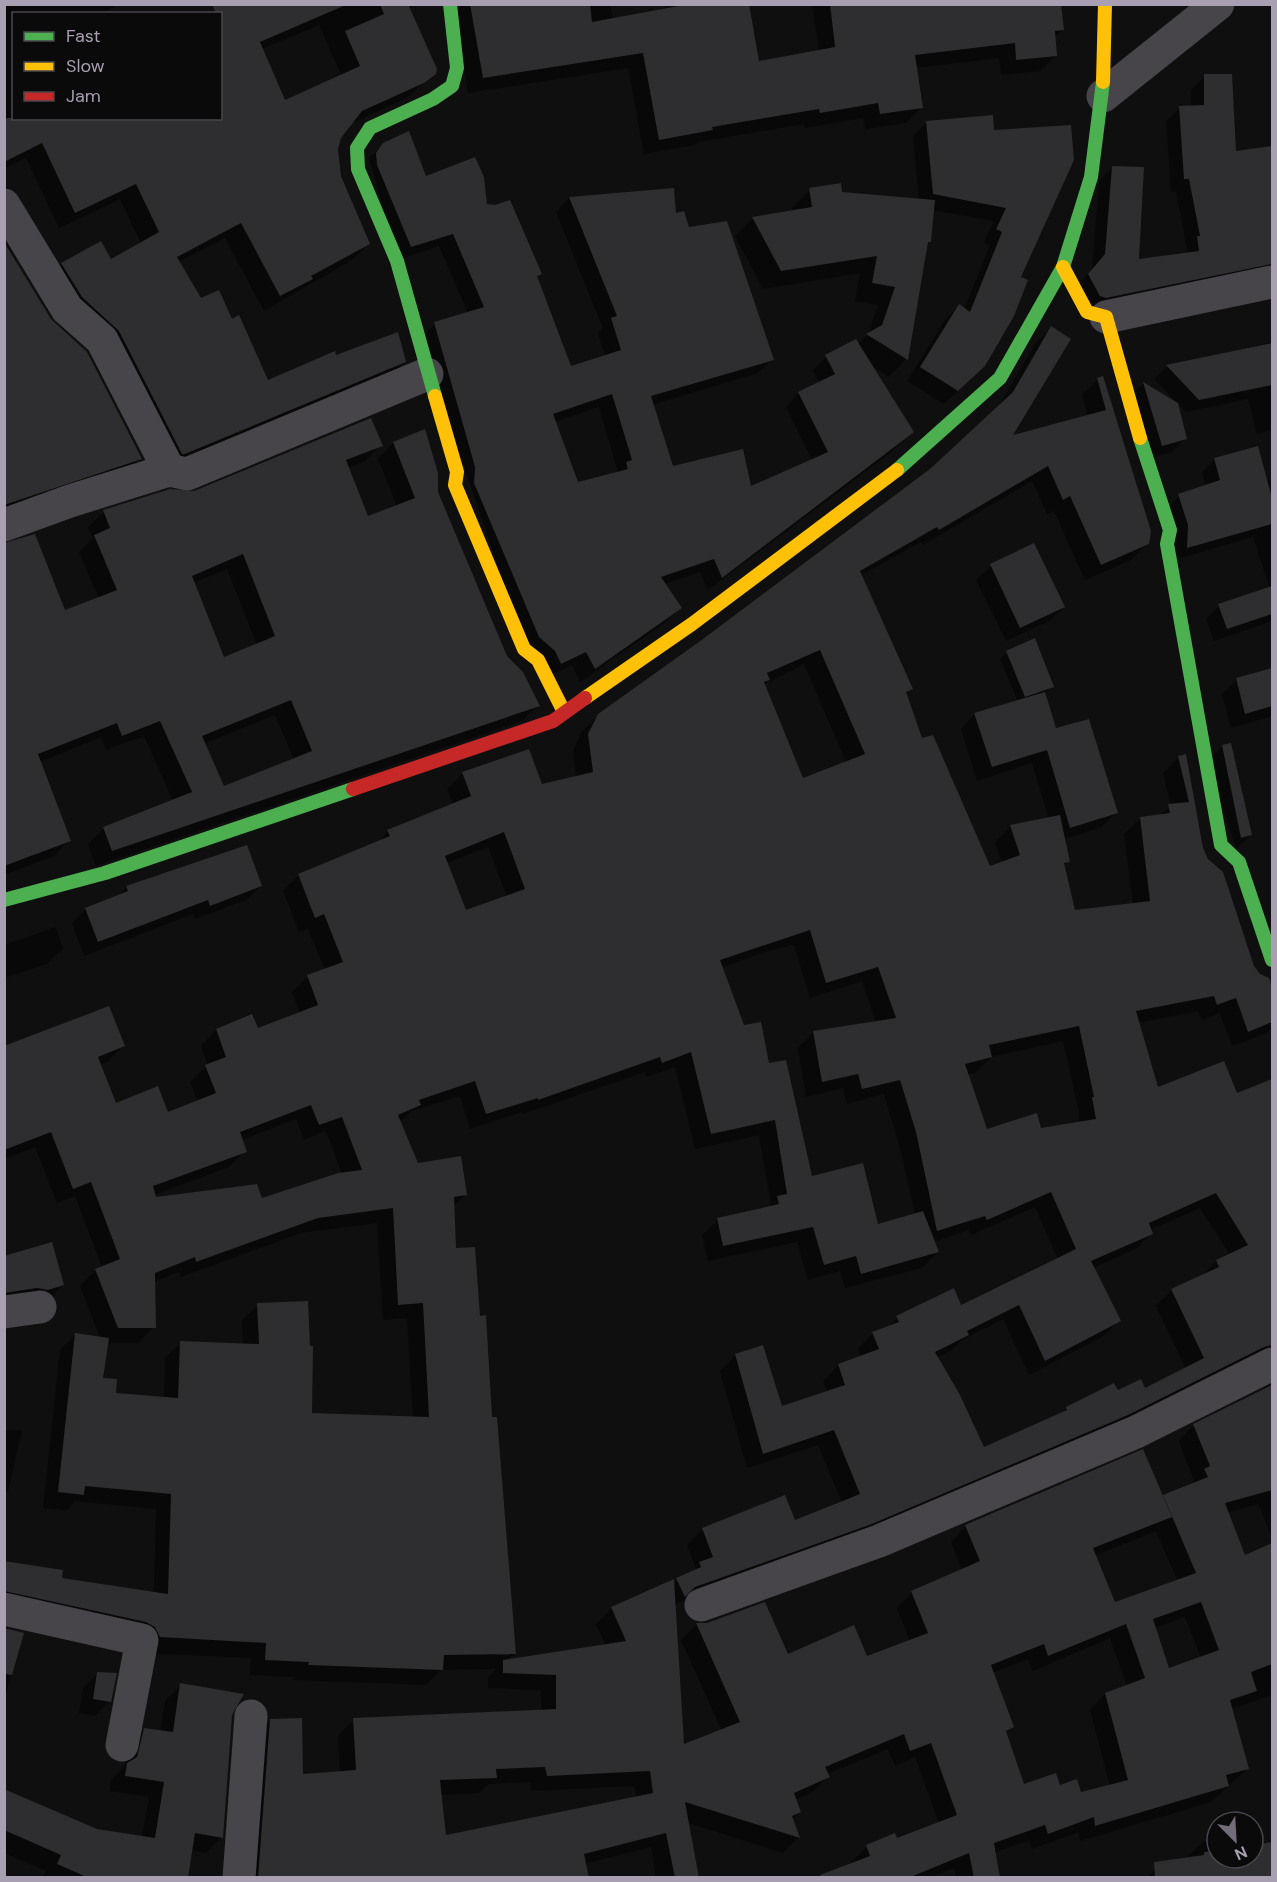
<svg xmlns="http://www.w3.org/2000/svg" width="1277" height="1882" font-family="'DM Sans',sans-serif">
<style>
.shadow{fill:#0007;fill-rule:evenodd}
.building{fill:#2e2d2f;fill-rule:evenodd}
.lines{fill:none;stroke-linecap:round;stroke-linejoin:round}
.street{stroke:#47454a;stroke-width:33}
.fast{stroke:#4caf50;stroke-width:14}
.slow{stroke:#ffc107;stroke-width:14}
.jam{stroke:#c62828;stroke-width:14}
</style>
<rect width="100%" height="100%" fill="#100f10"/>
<path class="shadow" d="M4,4H120L100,14H14V118H220V14H206L226,4H408L436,69L434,74L406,98L350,124L340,138L337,149L339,176L368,244L352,260L264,311L225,238L178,262L200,300L231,321L267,381L336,357L405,362L389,378L168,469L46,280L62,264L111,262L141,243L120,199L59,228L26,158L4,168ZM319,25L342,76L285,102L262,49Z
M610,4L613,20L664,11L666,4H747L758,62L819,51L812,4H1059L1063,29L1054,38L1056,56L1040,71L1001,75L999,58L916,68L922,107L906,123L865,129L863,118L805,128L804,124L699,142L695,145L644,154L628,68L468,93L453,4Z
M1205,76L1235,153L1272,147V284L1092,311L1075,289L1092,269L1099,181L1112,168L1138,261L1185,254L1187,249L1176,192H1171L1166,121L1180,108L1191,107V90Z
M926,123L993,131L1070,126L970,380L944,404L907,381L945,320L959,306L964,310L990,245L984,243L994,221L932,210L929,241L927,244L906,359L889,377L871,366L912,432L889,454L708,590L700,572L664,584L680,608L666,622L580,682L572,665L547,677L526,651L421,338L435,324L468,313L439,246L398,260L369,158L384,144L425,178L486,205L540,274L536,278L570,368L605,356L598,333L603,328L556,212L569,198L672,190L674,215L688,229L772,359L758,373L652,405L672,468L750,488L812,460L786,407L799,393L819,383L813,370L826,357L857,345L868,335L878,305L855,301L860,273L763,289L735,236L753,218L793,212L792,208L810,190L919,200L913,136ZM599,407L618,472L577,484L554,422Z
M4,249L140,458L125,474L4,514Z
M1051,328L1010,438L1088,417L1082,395L1098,379L1147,544L1131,560L1085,580L1054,511L1047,514L1032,481L923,545L921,542L860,576L911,688L905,694L921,740L989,868L1002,863L995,842L1011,826L1049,819L1032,763L977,781L961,729L975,714L1018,702L1000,659L1007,652L1053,686L1044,694L1055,730L1116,813L1102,827L1064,839L1068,861L1063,866L1074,912L1133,905L1124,834L1140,819L1158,816L1171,806L1163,773L1179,757L1201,849L1253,967L1259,976L1268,980L1272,992V1027L1267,1033L1232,1046L1220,1013L1202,1020L1198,1011L1137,1023L1157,1089L1236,1095L1272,1080V1370L1111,1430L855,1539L677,1603L674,1606L682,1746L722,1731L681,1640L697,1624L787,1656L866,1658L910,1641L897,1608L912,1592L962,1570L951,1542L966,1526L1162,1498L1188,1486L1194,1481L1179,1441L1194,1425L1272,1386V1537L1258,1504L1227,1513L1244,1558L1272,1545V1595L1259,1601L1272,1638V1695L1231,1709L1248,1768L1211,1802L1080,1841L1079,1832L1032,1849L1029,1840L994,1853L998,1878H956L954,1868L929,1878H819L852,1865L851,1862L867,1847L896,1840L939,1823L915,1757L895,1766L888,1749L827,1774L828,1777L813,1792L795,1800L800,1812L792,1820L799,1837L783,1853L688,1823L698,1878H656L651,1847L584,1864L587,1878H244L254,1737L270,1721L301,1776L340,1773L338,1735L354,1720L541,1711V1690L488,1688V1677L496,1669L441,1670L426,1685L293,1680L294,1677L250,1675L251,1658L144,1653L4,1609V1562L60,1579L154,1593L156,1509L75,1501L67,1510L43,1508L60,1350L75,1335L100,1338L80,1286L96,1270L102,1267L75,1196L57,1203L35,1147L4,1159V1048L123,1046L107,1062L100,1065L115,1105L167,1114L198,1102L190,1082L208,1065L201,1046L216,1030L252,1016L257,1030L300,1014L292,992L307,977L325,970L308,929L299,932L283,891L299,875L376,844L388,831L453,804L447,789L463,773L542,786L576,778L573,751L582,731L599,715L704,641L931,470L999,406L1035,344ZM804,664L846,762L802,780L763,685ZM488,847L507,897L465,912L447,863ZM794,945L810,998L862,981L876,1023L814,1032L798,1048L806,1097L843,1088L847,1104L884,1094L900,1148L915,1214L877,1226L811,1178L767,1065L743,1027L721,968L765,952ZM1063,1041L1079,1112V1124L1040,1129L986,1131L967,1075L975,1073L991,1057ZM675,1067L695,1149L759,1135L771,1205L718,1220L702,1235L708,1261L797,1242L808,1280L840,1271L845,1288L922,1268L938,1252L934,1242L969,1230L971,1235L1035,1207L1058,1259L960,1307L953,1290L897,1318L887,1328L873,1333L858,1349L861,1357L839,1365L823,1381L827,1392L781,1408L736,1355L720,1371L747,1468L818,1445L842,1503L794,1522L703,1529L687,1545L696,1568L691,1573L672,1584L612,1608L596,1624L606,1646L507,1661L515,1653L478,1317L454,1250L453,1207L466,1194L417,1165L399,1122L412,1111L460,1096L470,1129L522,1112L523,1114L645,1072L646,1077ZM296,1119L304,1140L326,1131L342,1174L261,1200L155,1199L154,1195L229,1167L245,1151L241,1140ZM1200,1208L1230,1255L1217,1261L1202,1276L1172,1290L1156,1306L1186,1369L1145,1390L1117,1392L1067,1408L1059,1415L983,1449L936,1358L952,1350L962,1340L1003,1319L1029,1375L1104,1336L1119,1320L1093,1268L1136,1249L1152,1233L1150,1230ZM377,1223L383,1320L407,1318L413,1418L311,1414L258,1305L242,1320L243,1345L181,1343L165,1358L164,1399L114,1394L102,1379L107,1343H138L154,1327L153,1282L179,1272L181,1277L301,1233ZM1156,1531L1177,1580L1114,1604L1094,1556ZM1185,1617L1201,1658L1168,1670L1154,1628ZM1110,1638L1127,1686L1105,1694L1090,1710L1110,1786L1080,1794L1059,1787L1024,1786L1005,1734L1012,1727L992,1673L1028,1659L1033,1671ZM530,1782L531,1791L635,1786L636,1798L444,1837L440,1795L479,1793L489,1784Z
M1272,342V430L1257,434L1248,399L1186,412L1154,379L1167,367Z
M1143,384L1176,403L1185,439L1172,452L1149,458L1130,396Z
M393,443L436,493L505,657L538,705L522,721L96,866L88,844L104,828L173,801L144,736L106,750L101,737L40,762L69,840L54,856L4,875V544L65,612L99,598L79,552L93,538L88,527L104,512L194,493L381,445L365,461L348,468L367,518L397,506L378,459ZM227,569L257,645L223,658L193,583ZM275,715L294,760L223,788L203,744Z
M1215,459L1266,481L1272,479V621L1214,641L1206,619L1219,606L1270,589L1253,537L1174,560L1166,509L1179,496L1206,487L1202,472Z
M1034,545L1064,607L1049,621L1006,641L976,580L991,566Z
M1272,669V716L1231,728L1222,694L1236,680Z
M1223,746L1251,835L1236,849L1208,761Z
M261,886L246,900L195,919L193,914L84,956L72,923L86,909L117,897L127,887Z
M56,927L63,948L47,964L4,978V945Z
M4,1257L63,1285L47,1301L4,1306Z
M4,1430L22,1431L8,1491L4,1495Z
M4,1628L22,1634L4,1700Z
M97,1674L110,1701L95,1716L79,1713L83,1688Z
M181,1685L231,1714L222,1837L206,1853L190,1850L186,1878H43L46,1871L4,1853V1790L97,1830L142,1837L149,1797L110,1791L111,1780L125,1766L129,1745L145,1730L160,1732L165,1701Z
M1217,1840V1858H1253V1846L1272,1843V1878H1147L1162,1862L1187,1857L1203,1842Z"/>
<path class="building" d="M212,4H348L260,42L285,100L360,66L345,31L384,14L380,4H408L437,69L436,74L424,83L362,111L341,138L338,149L341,176L370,244L311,276L313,279L280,296L241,223L177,257L201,298L219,290L232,319L239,315L268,380L335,351L336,355L398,332L406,362L185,454H182L119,331L82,297L61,263L101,241L111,259L159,232L136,184L75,213L42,143L4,162V118H220V14H216Z
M470,4H590L592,22L689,4H749L759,61L835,47L830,4H1061L1064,30L1055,31L1057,56L1016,60L1015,43L915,55L923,108L880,114L878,103L820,113L819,109L712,127L713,130L659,140L643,53L483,78Z
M1204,74H1232L1236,151L1272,146V264L1106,298L1100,296L1088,274L1105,254L1112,166L1144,167L1139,259L1199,251L1197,236H1200L1189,179H1184L1179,106L1204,105Z
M993,115L994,130L1071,125L1074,160L1021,277L1028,280L1014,316L985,366L958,391L920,367L959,304L970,312L1002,232L996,229L1006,208L933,194L926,121Z
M409,131L426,176L475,157L484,177L487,204L495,205L510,200L542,274L537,276L571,366L621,350L611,318L617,316L569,197L674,188L676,213L684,211L689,227L727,221L774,360L651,396L673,466L743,449L751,486L828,452L798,392L835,374L825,355L856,339L914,432L722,578L714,559L661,577L682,608L595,669L586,652L561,664L555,651L539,637L474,483L475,467L434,322L484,307L453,234L411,247L377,165L376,153L383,143ZM612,394L632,460L626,462L628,469L578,482L553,414Z
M841,183L842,192L935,200L931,242H928L908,360L866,334L882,325L895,287L872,283L877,256L781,271L752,217L812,207L809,188Z
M4,242L51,319L87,352L142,459L4,505Z
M1051,326L1071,339L1013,435L1106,410L1097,378L1103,376L1151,531L1149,544L1101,565L1070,496L1063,500L1048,466L939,530L937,527L860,571L913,689L906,692L922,738L933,735L990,866L1020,855L1010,825L1060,815L1070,862L1064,863L1075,910L1150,901L1140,817L1170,813L1168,804L1189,802L1178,756L1186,754L1203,848L1208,859L1223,872L1254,966L1260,974L1269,978L1272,988V1022L1248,1032L1236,998L1217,1005L1214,996L1136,1011L1158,1087L1224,1061L1237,1093L1272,1079V1345L1264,1347L1128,1415L872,1524L695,1587L685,1597L676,1578L701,1567L699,1562L713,1557L702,1528L785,1495L795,1520L860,1494L834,1430L763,1454L735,1354L763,1345L782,1406L845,1385L838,1364L879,1349L872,1332L899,1322L896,1316L954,1288L961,1305L1076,1249L1051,1192L987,1220L985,1216L937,1231L916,1132L900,1080L862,1089L858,1074L822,1082L813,1031L896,1018L878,967L826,983L810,930L720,960L744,1025L761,1022L769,1063L786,1060L812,1176L863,1163L878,1224L923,1211L939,1252L861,1274L856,1256L824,1265L813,1227L723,1246L717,1218L779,1204L777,1196L787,1194L775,1120L711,1134L691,1052L662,1063L660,1057L538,1100V1098L486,1114L475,1081L419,1100L421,1105L398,1115L418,1163L461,1156L467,1195L454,1197L456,1248L475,1247L480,1316L486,1315L492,1417H497L516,1654L444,1655L443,1670L308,1665L309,1662L265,1660L266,1643L160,1637L155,1627L146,1622L4,1591V1561L63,1570L62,1578L168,1594L171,1494L85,1486L84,1495L58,1492L75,1333L109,1338L103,1378L117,1379L116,1393L178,1398L180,1341L259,1344L257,1303L308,1301L310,1346H313L312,1413L429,1417L423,1303L398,1305L393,1208L318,1218L196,1262L195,1257L155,1273L156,1328H118L95,1269L120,1259L91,1182L73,1189L51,1132L4,1150V1046L109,1006L125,1046L98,1057L116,1103L158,1086L168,1112L216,1093L205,1065L226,1057L216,1029L252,1014L258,1028L318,1005L307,975L343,962L324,914L315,918L298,874L390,836L387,830L471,796L462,772L529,749L542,784L593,772L588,734L598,714L703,639L930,469L1013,392ZM820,650L865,754L803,778L764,682L770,680L767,673ZM504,832L525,889L466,910L445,856ZM1079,1026L1094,1097H1092L1096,1119L1041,1128L1037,1113L987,1129L965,1064L992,1057L989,1045ZM311,1105L319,1125L342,1117L362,1170L338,1173L262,1198L257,1184L156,1197L153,1186L247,1152L240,1132ZM1216,1193L1248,1245L1216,1260L1219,1267L1171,1289L1204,1358L1145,1388L1141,1379L1118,1390L1114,1383L1066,1407L1067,1410L984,1447L960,1395L935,1352L969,1335L967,1331L1019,1305L1045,1361L1121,1321L1091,1261L1153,1234L1149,1223Z
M1272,343V385L1199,400L1166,365Z
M1143,382L1178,403L1187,439L1162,446Z
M371,418L383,446L346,460L368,516L415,498L393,442L425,429L438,473V492L507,656L523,672L540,706L112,851L103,827L192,792L160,721L122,736L117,723L38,754L71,841L4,866V543L35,534L65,610L117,590L94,535L110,528L103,510L170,489L194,491ZM243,554L275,636L224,657L192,576ZM291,700L312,751L224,786L202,736Z
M1258,446L1272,498V524L1187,548L1188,525L1178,494L1220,480L1214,458Z
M1034,543L1065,607L1020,628L990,564Z
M1272,586V614L1227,629L1218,604Z
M1035,638L1054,687L1025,697L1006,651Z
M1272,668V706L1245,714L1236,678Z
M1045,692L1056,728L1089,719L1118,813L1070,828L1047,750L992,767L974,713Z
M1231,743L1252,835L1241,838L1222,745Z
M247,845L262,886L210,906L208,900L98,942L85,908L128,891L126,886Z
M52,1242L64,1285L48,1290L37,1288L4,1293V1256Z
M1272,1385V1490L1225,1503L1245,1555L1272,1543V1664L1251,1672L1257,1691L1230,1700L1249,1769L1226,1775L1229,1786L1095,1826L1094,1817L1048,1834L1045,1825L994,1843L1000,1878H974L969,1853L908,1878H820V1875L870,1856L866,1845L895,1833L897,1838L957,1815L931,1743L910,1751L904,1734L825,1767L830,1777L794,1793L801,1812L792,1816L800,1838L685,1802L699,1878H675L666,1833L584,1854L589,1878H258L270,1719L302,1718L303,1774L356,1770L353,1718L556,1709V1675L503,1673V1660L626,1641L611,1607L674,1579L684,1744L740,1722L696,1623H707L765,1602L788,1654L854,1625L867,1656L928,1633L911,1591L980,1561L965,1525L1143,1449L1172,1517L1093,1548L1115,1602L1196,1573L1163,1495L1208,1477L1204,1469L1210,1466L1193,1424ZM1201,1602L1219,1650L1169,1668L1153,1619ZM1126,1624L1145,1678L1105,1693L1128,1780L1081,1792L1077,1779L1060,1785L1056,1773L1024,1784L1006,1731L1014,1727L991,1665L1044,1644L1048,1656ZM545,1767L547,1776L650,1771L653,1793L446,1835L440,1780L497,1778L496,1769Z
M4,1628L24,1633L12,1675L4,1674Z
M97,1672L117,1673L111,1702L93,1699Z
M180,1683L244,1694L232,1715L223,1838L195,1833L188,1878H89L57,1864L61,1855L4,1830V1789L97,1829L155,1838L164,1782L125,1776L127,1763L137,1757L144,1728L173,1732Z
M1272,1842V1878H1155L1154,1862L1204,1855V1852L1217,1850V1858H1253V1845Z"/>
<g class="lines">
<path class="street" d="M1103,96L1218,4
M4,205L67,309L102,340L169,470
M1106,317L1272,282
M4,525L70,501L169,470L187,474L427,374
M4,1312L40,1307
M701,1605L879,1541L1136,1432L1272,1364
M4,1609L142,1640L122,1745
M239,1878L251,1716"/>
<path class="fast" d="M435,396L397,261L358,169L357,148L370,128L433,99L452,86L457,68L450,4
M1140,438L1170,530L1167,544L1221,845L1239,862L1272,960
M897,470L1000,378L1063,267L1091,177L1103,82
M4,900L105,873L353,789"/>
<path class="slow" d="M1103,82L1105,4
M1063,267L1087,312L1106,317L1140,438
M435,396L457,472L455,485L524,649L538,660L564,712
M585,698L692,624L897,470"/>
<path class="jam" d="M353,789L553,721L585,698"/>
</g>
<rect width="1277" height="1882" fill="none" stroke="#a89fb2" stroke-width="12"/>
<rect x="12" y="12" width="210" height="108" fill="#0b0a0b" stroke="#4a464e" stroke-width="1.5"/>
<rect x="24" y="32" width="30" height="9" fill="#4caf50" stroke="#4a464e" stroke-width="1.5"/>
<text x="66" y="42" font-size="18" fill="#a89fb2">Fast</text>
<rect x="24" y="62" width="30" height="9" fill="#ffc107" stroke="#4a464e" stroke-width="1.5"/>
<text x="66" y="72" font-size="18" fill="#a89fb2">Slow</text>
<rect x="24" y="92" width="30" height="9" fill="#c62828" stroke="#4a464e" stroke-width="1.5"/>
<text x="66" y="102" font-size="18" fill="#a89fb2">Jam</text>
<g transform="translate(1235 1840) rotate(156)"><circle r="28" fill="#0b0a0b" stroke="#4a464e" stroke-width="1.5"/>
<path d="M0-4.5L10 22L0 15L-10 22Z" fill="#736d79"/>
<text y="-9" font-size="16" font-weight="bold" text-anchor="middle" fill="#a89fb2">N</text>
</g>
</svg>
